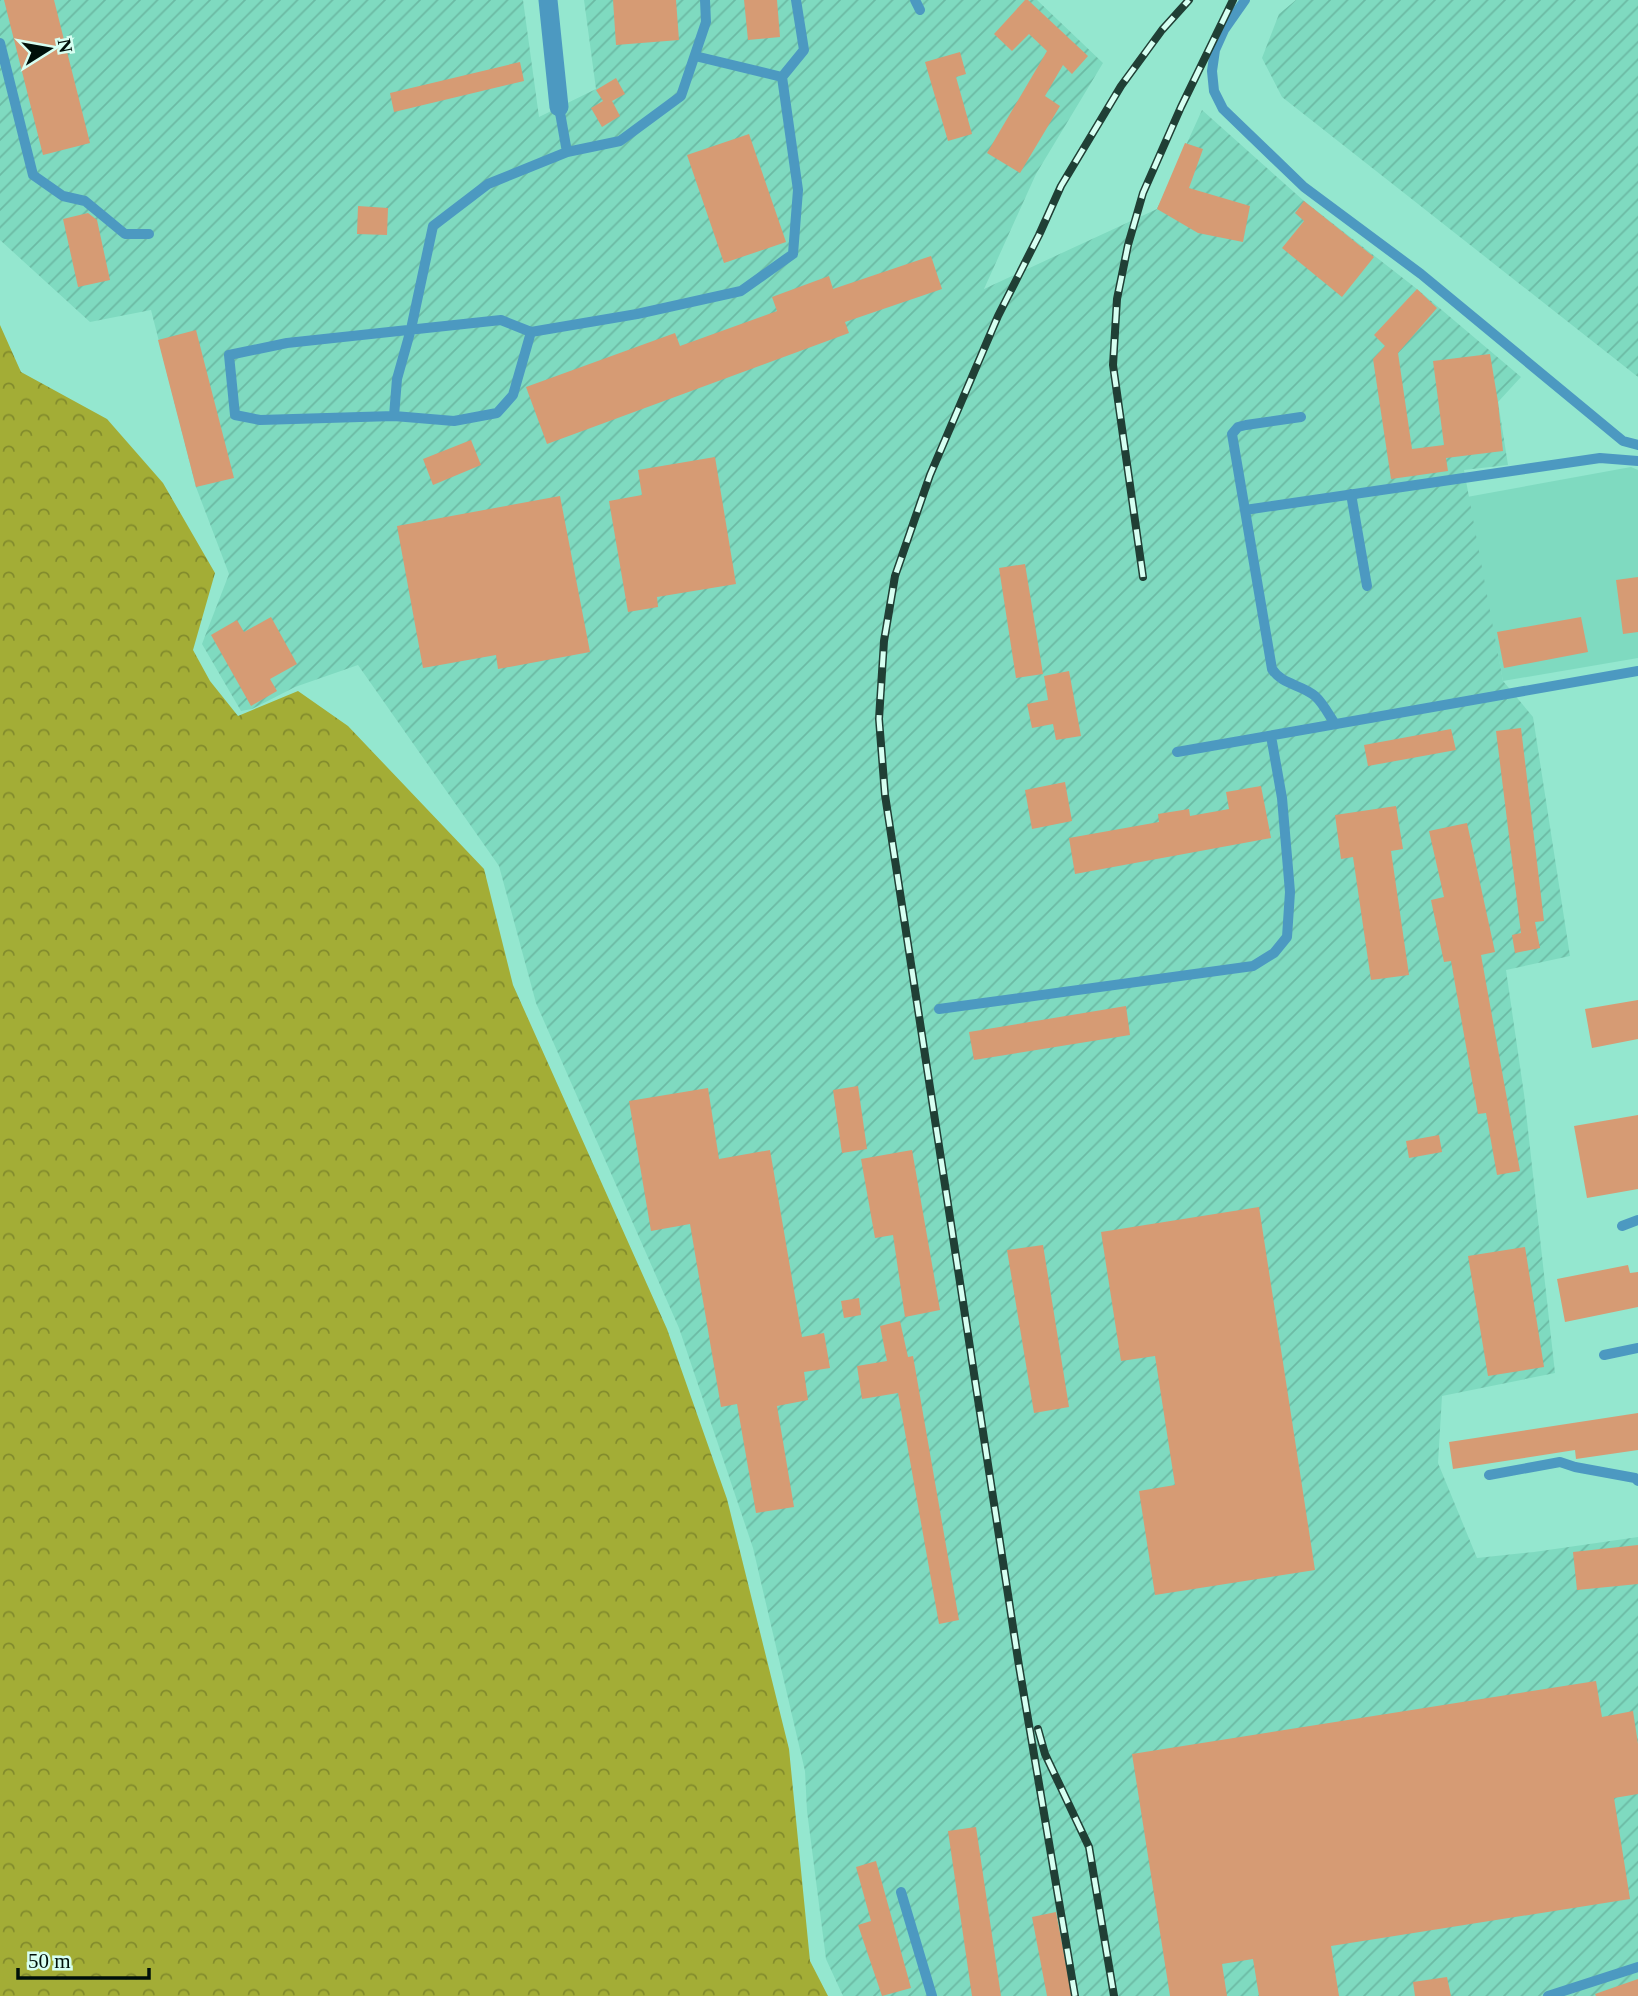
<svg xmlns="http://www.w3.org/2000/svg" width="1638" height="1996" font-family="'Times New Roman',serif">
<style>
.built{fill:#7fdac0}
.industrial{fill:url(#industrial-furrows)}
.forest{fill:url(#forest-crowns)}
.building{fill:#d69b74}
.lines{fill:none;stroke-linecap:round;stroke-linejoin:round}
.lane{stroke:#4c99c1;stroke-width:10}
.street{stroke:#4c99c1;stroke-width:19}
.rail-casing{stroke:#203f35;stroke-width:8}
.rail{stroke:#d7fff2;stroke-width:5;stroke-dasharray:16;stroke-linecap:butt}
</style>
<defs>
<pattern id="industrial-furrows" width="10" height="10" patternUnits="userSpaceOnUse" patternTransform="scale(1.75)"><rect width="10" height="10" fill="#7fdac0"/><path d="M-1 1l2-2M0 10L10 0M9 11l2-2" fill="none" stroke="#6cbaa4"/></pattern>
<pattern id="forest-crowns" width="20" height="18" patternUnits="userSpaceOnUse" patternTransform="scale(1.75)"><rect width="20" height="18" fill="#a3ad36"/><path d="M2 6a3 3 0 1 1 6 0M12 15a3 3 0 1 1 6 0" fill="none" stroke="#828b2c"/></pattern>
</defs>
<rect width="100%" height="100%" fill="#94e7cf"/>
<path class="built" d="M1631,467L1638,470V658L1503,681L1467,497Z"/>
<path class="industrial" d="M0,0H523L539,117L596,89L584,0H1037L1103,63L1036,174L984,289L1157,209L1202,110L1304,201L1417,289L1521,377L1498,402L1508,465L1464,470L1503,681L1533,717L1570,956L1506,970L1524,1094L1555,1373L1442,1396L1438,1463L1477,1558L1534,1552L1638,1537V1996H843L826,1959L807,1811L805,1771L753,1548L679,1328L536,1003L499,866L358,665L295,687L252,709L241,711L202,644L229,574L196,487L151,310L90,322L0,240Z
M1296,0H1638V377L1282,97L1262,58L1279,14Z"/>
<path class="forest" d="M0,325L21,372L107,419L163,483L215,573L193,650L210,681L238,716L298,691L348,726L484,869L513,985L667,1329L727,1499L789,1749L810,1961L828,1996H0Z"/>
<path class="building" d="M4,0H54L90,143L43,155Z
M613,0H676L679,40L616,45Z
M744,0H777L780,37L748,40Z
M1025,0H1028L1088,56L1072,74L1063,65L1045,96L1060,106L1020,173L987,153L1047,51L1029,34L1012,51L994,34Z
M960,52L966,74L956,77L972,134L948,141L925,62Z
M520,62L524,81L394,112L390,93Z
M616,78L625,94L612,101L620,116L602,127L591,108L603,101L596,90Z
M749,134L786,242L724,263L687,155Z
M1185,143L1203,149L1189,188L1250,206L1243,242L1198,233L1157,209Z
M1304,201L1374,257L1342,297L1282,248L1304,221L1295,213Z
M358,206L388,208L387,235L357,234Z
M88,213L97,220L110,280L78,287L63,219Z
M931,256L942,289L845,322L849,333L547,444L526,387L675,333L680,346L777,311L772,297L829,276L833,289Z
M1417,289L1437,308L1398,353L1412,449L1444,445L1433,361L1490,354L1498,402L1503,451L1446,458L1448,471L1391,479L1373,359L1385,346L1374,335Z
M196,330L234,478L196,487L158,340Z
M471,440L481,465L433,485L423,459Z
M715,457L736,584L657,597L658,607L628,612L609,501L642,495L638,470Z
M560,496L590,652L498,669L496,655L423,668L397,526Z
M1025,564L1043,674L1016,678L999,568Z
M1638,577V632L1623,634L1616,580Z
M271,617L297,664L270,679L277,691L251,706L211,635L237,620L244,632Z
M1581,617L1588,652L1504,668L1497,632Z
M1069,671L1081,736L1056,740L1053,724L1032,728L1027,704L1048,700L1044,676Z
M1521,728L1544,921L1535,922L1540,948L1515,953L1512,935L1521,933L1496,731Z
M1451,729L1456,750L1368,766L1364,745Z
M1065,782L1072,821L1032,829L1025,790Z
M1261,786L1271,838L1075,874L1069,838L1159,822L1158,814L1189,809L1190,816L1229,809L1226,792Z
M1396,806L1403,849L1391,851L1409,975L1371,980L1353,857L1341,859L1335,815Z
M1467,823L1495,952L1481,955L1520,1171L1497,1175L1486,1113L1478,1114L1451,961L1444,962L1431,900L1444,897L1429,831Z
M1638,1000V1039L1592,1048L1585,1009Z
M1126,1006L1130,1035L974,1060L969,1032Z
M858,1086L867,1149L842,1153L833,1090Z
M708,1088L719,1159L770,1150L802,1337L824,1333L830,1368L804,1372L808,1400L777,1406L794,1507L756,1513L737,1404L721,1407L690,1224L651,1231L629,1101Z
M1638,1115V1189L1587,1198L1574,1126Z
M1439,1135L1442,1152L1409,1158L1406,1141Z
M912,1150L940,1310L905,1317L893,1235L875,1238L861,1159Z
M1259,1207L1315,1570L1155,1595L1139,1491L1175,1485L1155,1356L1121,1361L1101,1232Z
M1043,1245L1069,1407L1034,1413L1007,1250Z
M1525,1247L1544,1367L1488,1376L1468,1256Z
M1628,1265L1630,1273L1638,1272V1307L1565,1322L1557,1279Z
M859,1298L861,1315L844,1318L841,1301Z
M900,1321L908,1357L913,1356L959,1620L939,1624L898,1393L862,1399L857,1366L887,1361L880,1326Z
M1638,1413V1450L1576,1459L1575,1450L1453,1469L1449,1442Z
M1638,1545V1584L1577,1590L1573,1552Z
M1596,1681L1602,1717L1633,1711L1638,1744V1794L1614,1798L1630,1899L1331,1946L1339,1996H1259L1253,1959L1222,1964L1227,1996H1170L1132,1754Z
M976,1827L1001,1996H972L948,1831Z
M876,1861L911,1988L882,1996L858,1925L871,1921L856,1867Z
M1056,1912L1072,1996H1047L1032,1917Z
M1447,1977L1451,1996H1415L1413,1982Z
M1638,1979V1996H1596L1595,1994Z"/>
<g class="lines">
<path class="lane" d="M915,0L920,10
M1245,0L1224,30L1215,50L1212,71L1214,91L1223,109L1304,187L1421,274L1623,441L1638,445
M0,43L33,175L63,196L85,201L125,234H149
M782,77L804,50L796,0
M559,107L567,152
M531,332L513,395L497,413L454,421L394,416L260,420L235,415L229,355L287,343L501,320L531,332L637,314L741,291L793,254L798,190L782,77L695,56
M394,416L397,379L411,329L433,226L488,184L567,152L620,141L681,96L706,22L705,0
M1301,417L1246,425L1238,427L1232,434L1272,669C1282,685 1301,684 1315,696C1323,703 1329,715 1335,724
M1351,494L1367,586
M1245,510L1600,458L1638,461
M1177,752L1638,671
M939,1009L1253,966L1274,953L1287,937L1290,892L1282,798L1271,736
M1622,1226L1638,1220
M1604,1355L1638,1348
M1489,1475L1560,1462L1575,1467L1635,1478L1638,1481
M901,1892L932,1996
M1548,1996L1638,1967"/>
<path class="street" d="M548,0L559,107"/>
<defs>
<path id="rail" d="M1143,577L1113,365L1117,299L1128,245L1143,193L1181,107L1233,0
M1038,1729L1045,1754L1089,1847L1114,1996
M1075,1996L1019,1666L885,795L879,719L884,641L895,576L930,475L998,316L1039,235L1061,186L1121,86L1162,30L1189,0"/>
</defs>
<use href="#rail" class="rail-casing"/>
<use href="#rail" class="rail"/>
</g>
<g transform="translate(49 49) rotate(79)" stroke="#d7fff2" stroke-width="5" paint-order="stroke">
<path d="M0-5L12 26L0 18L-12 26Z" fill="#00100a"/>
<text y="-10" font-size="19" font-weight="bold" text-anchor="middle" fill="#00100a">N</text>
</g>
<path d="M18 1968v10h131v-10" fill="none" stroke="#00100a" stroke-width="3.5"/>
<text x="28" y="1968" font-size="21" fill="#00100a" stroke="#d7fff2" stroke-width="5" paint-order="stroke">50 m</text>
</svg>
